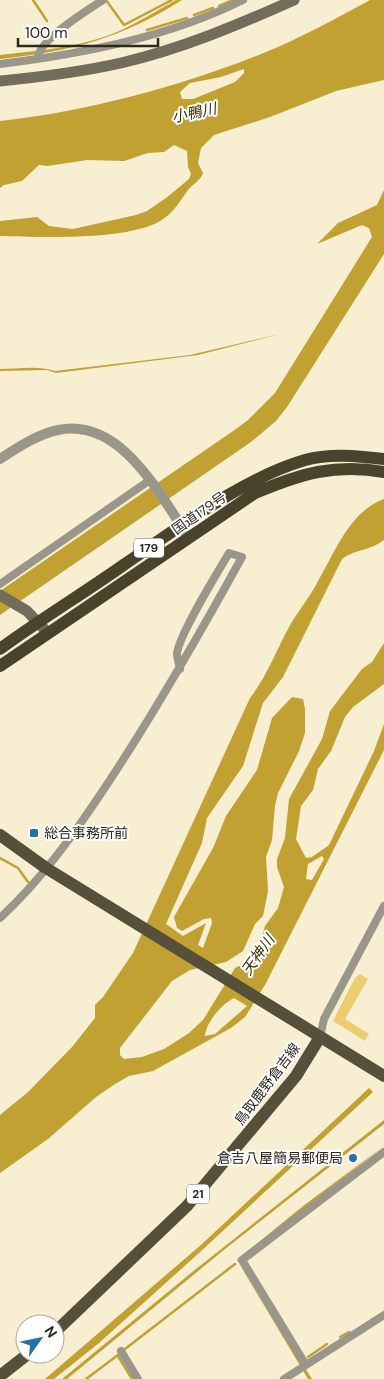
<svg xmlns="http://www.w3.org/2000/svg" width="384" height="1379" font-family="'DM Sans','Noto Sans JP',sans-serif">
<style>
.green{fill:#ebcd6e}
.water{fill:#c2a133;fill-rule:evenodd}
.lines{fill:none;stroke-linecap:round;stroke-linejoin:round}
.stream{stroke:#c2a133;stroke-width:2.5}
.minor{stroke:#9a968a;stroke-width:8}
.tertiary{stroke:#9a968a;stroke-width:10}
.secondary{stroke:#726c5b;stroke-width:11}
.primary{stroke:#564f3a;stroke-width:12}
.trunk{stroke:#4a432c;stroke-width:12}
.poi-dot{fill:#2573a5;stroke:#fff;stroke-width:2}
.labels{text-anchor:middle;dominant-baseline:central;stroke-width:4;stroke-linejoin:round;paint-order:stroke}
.shield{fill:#fff;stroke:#6b6861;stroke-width:1}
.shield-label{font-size:12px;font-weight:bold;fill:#2b281d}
.street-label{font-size:14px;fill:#2b281d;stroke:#fff}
.poi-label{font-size:14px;fill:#2b281d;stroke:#fff;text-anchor:start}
.water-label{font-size:15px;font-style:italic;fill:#3e3001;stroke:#fff}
</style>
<rect width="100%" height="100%" fill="#f8eed1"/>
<path class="green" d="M360,974L368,979L345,1019L369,1034L365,1041L333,1021L355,978Z"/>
<path class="water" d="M176,0H182C120,39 72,51 0,59V55C35,51 73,48 107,36C131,27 153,13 176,0Z
M370,0H384V80L336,91L270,117L214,135L201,148L198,163L203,173C201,180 193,184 188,190C180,201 173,214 160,221C126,241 40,237 0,236V221L37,217L49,226L73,229L136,215L147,211L166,198L189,179L191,174L188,167L187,151L174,145L164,152L148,153L124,161L87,160L48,166L39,165L22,181L4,185L0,188V121C89,111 178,87 261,54C299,39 335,19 370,0ZM244,69V73L235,82L193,99H182L180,92L190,83L221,77Z
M384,190V254L287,407L276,421L251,442L0,615V591L236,429L248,420L275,393L372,237L369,228L362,225L317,244L338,223L377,205Z
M280,334L198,355L56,373L47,370L0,371V369C17,369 38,365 55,371L190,355Z
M384,499V540C370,551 355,549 342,559L283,677L263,703L243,766L207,818L202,843L166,924L183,936L206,923L198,945L203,948L212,923L211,918L204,919L182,931L177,928L174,917L213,848L226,816L257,770L272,718L292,697L303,699L305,709V733L299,751L278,793L275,806L272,840L266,857L268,891L263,916L255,924L243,951L226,962L190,970L172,981L120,1048V1055L124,1059L142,1057L164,1049L189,1033L203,1020L235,968L244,964L254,952L261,941L265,926L278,908L284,887L277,867V859L285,838L289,799L322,739L330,711L362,669L372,662L384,643V684L353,707L345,717L331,751L318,769L313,790L301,806L296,839L306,858L312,857L329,845L374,751L384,724V750L265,985L245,1017L231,1028L153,1071L129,1076L115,1084L96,1097L48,1139L0,1173V1115L28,1092L72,1047L95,1018V1005L103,997L133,953L250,698C267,676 276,651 289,627C298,611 310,597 318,581C336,551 349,512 384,499ZM322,856L324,859L312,880L306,879L308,864ZM234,998L247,1006L215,1034L205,1036C206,1022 222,1004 234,998Z
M369,1088L373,1092L199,1253L99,1343L54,1379H45L202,1244Z
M384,1120V1124L225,1249L67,1379H62L191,1273Z
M384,1146L239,1260V1263L312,1379H308L237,1260L303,1206Z"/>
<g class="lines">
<path class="stream" d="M33,0L47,21
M106,0L124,25L172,0
M219,6L233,0
M194,15L213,8
M147,30L187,18
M0,858L18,868L28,882
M340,1337L349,1332
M125,1349L235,1264
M118,1356L132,1379
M308,1357L327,1344
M86,1379L118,1355"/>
<path class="minor" d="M38,58C38,40 88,10 103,0
M0,64C82,54 169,37 243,0
M0,584L150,480
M0,918C40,881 72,837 102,792C153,716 198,637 242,557L229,553C218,572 178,636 177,654C177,658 179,664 180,669
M320,1037L324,1019L384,906
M121,1351L138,1379
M306,1365L242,1260L384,1152
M284,1379L384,1315"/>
<path class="tertiary" d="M0,459C17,448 38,434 58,430C121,417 160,495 189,538"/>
<path class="secondary" d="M0,81C41,77 81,72 121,63C181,49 238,25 294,0
M0,595L27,611L48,633"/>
<path class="primary" d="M0,835L46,868L384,1076
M55,1332L187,1206L296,1076L320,1037
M0,1376L28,1354"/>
<path class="trunk" d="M0,649C41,619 84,593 125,564C180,527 241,479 305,460C330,453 358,456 384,459
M0,666L255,493C300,474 335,463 384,472"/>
</g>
<g class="poi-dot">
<rect x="29" y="828" width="10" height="10" rx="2.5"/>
<circle cx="353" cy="1158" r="5"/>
</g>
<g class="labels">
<g class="shield">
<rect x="134" y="538.5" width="30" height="19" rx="4"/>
<rect x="187" y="1184.5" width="22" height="19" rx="4"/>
</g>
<g class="shield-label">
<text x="149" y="548">179</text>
<text x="198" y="1194">21</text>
</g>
<g class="street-label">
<text transform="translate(199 513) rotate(-35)">国道179号</text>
<text transform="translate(267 1084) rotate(-53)">鳥取鹿野倉吉線</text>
</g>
<g class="poi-label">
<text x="44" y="833">総合事務所前</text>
<text x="343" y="1158" text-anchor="end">倉吉八屋簡易郵便局</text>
</g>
<g class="water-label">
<text transform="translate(194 113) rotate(-12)">小鴨川</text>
<text transform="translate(258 955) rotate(-55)">天神川</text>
</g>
</g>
<g transform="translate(40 1339) rotate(57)"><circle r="24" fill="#ffffff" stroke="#aaa9a5"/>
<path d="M0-4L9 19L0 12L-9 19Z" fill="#2573a5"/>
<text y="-8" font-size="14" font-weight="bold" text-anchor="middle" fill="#2b281d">N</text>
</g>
<path d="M18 38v8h140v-8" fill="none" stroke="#2b281d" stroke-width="2.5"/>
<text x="25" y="38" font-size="15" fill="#2b281d" stroke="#ffffff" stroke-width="4" paint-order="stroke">100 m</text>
</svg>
